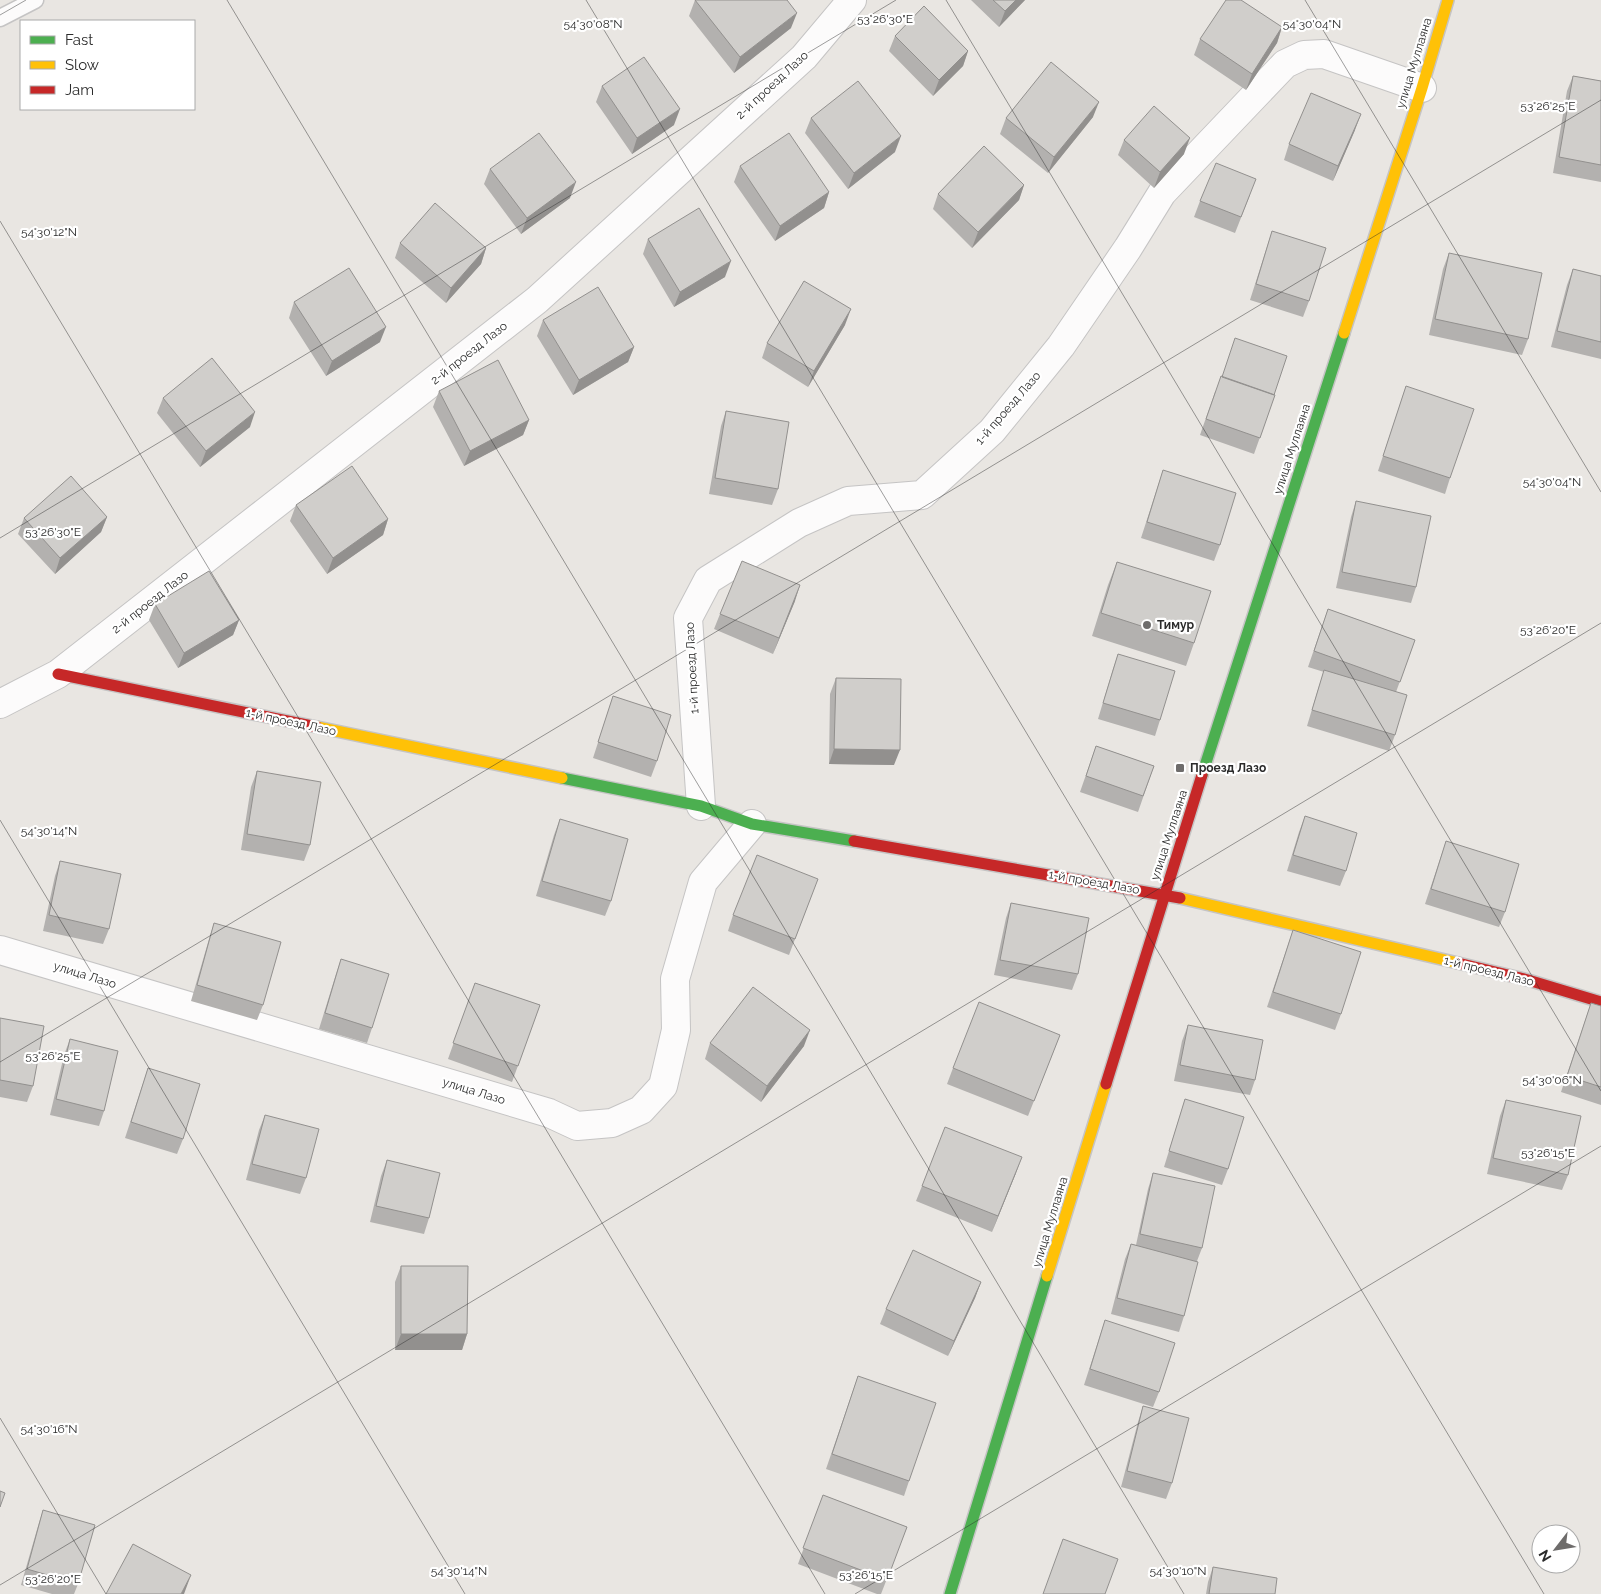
<svg xmlns="http://www.w3.org/2000/svg" width="1601" height="1594" font-family="Raleway,sans-serif">
<style>
.lines{fill:none;stroke-linecap:round;stroke-linejoin:round}
.lane-casing{stroke:#c5c4c4;stroke-width:19}
.street-casing{stroke:#c5c4c4;stroke-width:30}
.fast-casing{stroke:#c5c4c4;stroke-width:14}
.slow-casing{stroke:#c5c4c4;stroke-width:14}
.jam-casing{stroke:#c5c4c4;stroke-width:14}
.lane{stroke:#fcfbfb;stroke-width:16}
.street{stroke:#fcfbfb;stroke-width:28}
.fast{stroke:#4caf50;stroke-width:11}
.slow{stroke:#ffc107;stroke-width:11}
.jam{stroke:#c62828;stroke-width:11}
.wall{fill:#b3b1af}
.shaded-wall{fill:#92908e}
.building{fill:#d0cecb;stroke:#92908e}
.ticks{fill:none;stroke:#2b2b2b;stroke-width:1;stroke-opacity:0.45}
.poi-dot{fill:#6e6c6b;stroke:#fff;stroke-width:2}
.labels{text-anchor:middle;dominant-baseline:central;stroke-width:4.5;stroke-linejoin:round;paint-order:stroke}
.street-label{font-size:12px;fill:#2b2b2b;stroke:#fff}
.poi-label{font-size:12px;font-weight:bold;fill:#2b2b2b;stroke:#fff;text-anchor:start}
.ticks-label{font-size:12px;text-anchor:middle;fill:#2b2b2b;stroke:#fff;stroke-width:4.5;stroke-linejoin:round;paint-order:stroke}
</style>
<rect width="100%" height="100%" fill="#e9e6e2"/>
<g class="lines">
<defs>
<path id="lane" d="M0,18L35,0"/>
<path id="street" d="M0,704L58,674L537,300L804,57L852,0
M701,806L688,618L708,580L799,523L848,501L922,495L992,431L1061,346L1128,248L1162,193L1285,64L1304,55L1324,54L1422,88
M0,950L549,1113L577,1126L612,1123L641,1110L663,1086L676,1030L675,979L703,882L752,824"/>
<path id="fast" d="M1202,775L1344,333
M562,778L701,806L752,824L854,841
M950,1594L1047,1276"/>
<path id="slow" d="M1344,333L1422,88L1448,0
M317,727L562,778
M1180,898L1458,963
M1047,1276L1106,1084"/>
<path id="jam" d="M58,674L317,727
M854,841L1180,898
M1458,963L1528,980L1601,1002
M1106,1084L1202,775"/>
</defs>
<use href="#lane" class="lane-casing"/>
<use href="#street" class="street-casing"/>
<use href="#fast" class="fast-casing"/>
<use href="#slow" class="slow-casing"/>
<use href="#jam" class="jam-casing"/>
<use href="#lane" class="lane"/>
<use href="#street" class="street"/>
<use href="#fast" class="fast"/>
<use href="#slow" class="slow"/>
<use href="#jam" class="jam"/>
</g>
<path class="wall" d="M695,0L791,28L734,73L689,16Z
M971,0H1025L999,27Z
M1282,27L1277,43L1246,90L1194,55L1200,39Z
M895,36L968,51L963,66L933,96L889,51Z
M1573,76L1601,81V182L1553,173L1567,91Z
M602,86L674,125L632,154L596,102Z
M1093,117L1048,173L1000,134L1006,118Z
M811,118L895,152L848,189L805,133Z
M1355,130L1333,181L1284,160L1289,144Z
M1124,140L1184,154L1154,188L1118,155Z
M740,166L829,192L824,208L775,241L734,182Z
M490,169L570,198L521,234L484,184Z
M1024,185L1019,200L972,248L933,209L938,194Z
M1250,195L1235,233L1194,217L1200,201Z
M1272,231L1309,301L1303,317L1250,300Z
M648,239L725,277L674,307L643,254Z
M400,243L486,248L481,264L446,303L395,258Z
M1449,253L1528,339L1522,355L1429,335L1443,269Z
M1573,269L1601,276V359L1551,347L1567,285Z
M294,302L380,342L326,376L289,318Z
M543,320L634,347L628,362L573,395L537,336Z
M845,325L808,387L762,358L767,343Z
M1406,386L1450,478L1445,494L1378,471Z
M439,391L529,420L523,435L464,466L433,407Z
M1215,392L1275,395L1254,454L1200,435Z
M163,398L250,427L200,467L157,413Z
M726,411L778,489L772,505L709,494L721,426Z
M1163,470L1220,545L1214,561L1141,538Z
M1356,501L1416,587L1411,603L1336,588L1351,517Z
M296,505L388,519L383,535L327,574L290,521Z
M107,517L101,532L55,574L18,534L24,518Z
M1117,562L1194,643L1186,666L1092,636L1108,585Z
M795,601L773,654L714,629L720,614Z
M155,604L239,620L233,635L178,668L149,620Z
M1328,609L1415,640L1396,692L1395,735L1389,751L1307,726L1319,686L1324,672L1308,667Z
M1118,654L1160,720L1155,736L1098,719L1113,669Z
M836,678L894,765L829,764L830,694Z
M613,696L657,761L651,777L593,758Z
M1096,746L1154,766L1138,812L1080,792Z
M257,771L310,845L304,861L241,850L251,787Z
M1305,816L1346,871L1340,886L1287,871L1299,832Z
M560,819L611,901L605,916L536,896L554,835Z
M1446,841L1505,912L1499,927L1425,904Z
M60,861L109,929L103,944L43,931L55,876Z
M812,894L789,955L728,931L733,915Z
M1011,903L1078,974L1072,990L994,975L1006,918Z
M214,923L263,1005L257,1020L191,1001L209,939Z
M1293,930L1341,1014L1335,1030L1267,1007Z
M341,959L372,1028L367,1043L319,1029L336,974Z
M475,983L540,1005L512,1082L448,1059Z
M1591,1003L1601,1006V1105L1561,1092Z
M0,1018L33,1086L27,1102L0,1097Z
M1188,1025L1255,1080L1250,1095L1174,1081L1182,1041Z
M1060,1035L1028,1116L947,1084L953,1068Z
M70,1039L104,1111L99,1126L50,1115L64,1055Z
M710,1043L804,1046L761,1102L705,1059Z
M148,1068L183,1139L177,1154L125,1138Z
M1185,1099L1228,1169L1222,1185L1164,1167Z
M1506,1100L1568,1175L1562,1190L1487,1174L1500,1116Z
M265,1115L306,1178L300,1194L246,1180L259,1130Z
M387,1160L429,1218L424,1234L370,1222L381,1176Z
M1016,1173L992,1232L916,1201L922,1186Z
M1153,1173L1202,1248L1197,1261L1184,1316L1179,1332L1111,1314L1125,1259L1131,1244L1136,1245L1148,1189Z
M401,1266L467,1334L462,1350H395V1282Z
M981,1282L975,1298L948,1356L880,1324L886,1309Z
M1105,1320L1159,1392L1153,1407L1084,1385Z
M858,1376L909,1481L904,1496L826,1469Z
M1143,1406L1172,1483L1166,1499L1121,1487L1138,1422Z
M823,1495L907,1527L881,1594H877L798,1564Z
M43,1510L78,1584L74,1594H52L21,1585L38,1526Z
M1213,1567L1275,1594H1206L1208,1582Z"/>
<path class="shaded-wall" d="M1016,0H1025L999,27L1005,11Z
M797,13L791,28L734,73L740,57Z
M1282,27L1277,43L1246,90L1252,74Z
M968,51L963,66L933,96L939,80Z
M1099,102L1093,117L1048,173L1054,157Z
M680,109L674,125L632,154L637,138Z
M1361,114L1355,130L1333,181L1338,166Z
M901,136L895,152L848,189L854,173Z
M1190,138L1184,154L1154,188L1160,172Z
M576,182L570,198L521,234L527,218Z
M1024,185L1019,200L972,248L978,232Z
M829,192L824,208L775,241L780,226Z
M486,248L481,264L446,303L451,288Z
M731,261L725,277L674,307L680,292Z
M851,309L845,325L808,387L814,371Z
M386,327L380,342L326,376L332,361Z
M634,347L628,362L573,395L579,380Z
M255,412L250,427L200,467L206,451Z
M529,420L523,435L464,466L470,451Z
M107,517L101,532L55,574L60,558Z
M388,519L383,535L327,574L333,558Z
M800,585L795,601L773,654L779,638Z
M239,620L233,635L178,668L184,653Z
M834,749L900,750L894,765L829,764Z
M810,1030L804,1046L761,1102L767,1086Z
M1022,1157L1016,1173L992,1232L998,1216Z
M981,1282L975,1298L948,1356L954,1341Z
M401,1334H467L462,1350H395Z
M191,1575L184,1594H181Z"/>
<path class="building" d="M695,0H787L797,13L740,57Z
M993,0H1016L1005,11Z
M1226,0H1241L1282,27L1252,74L1200,39Z
M924,6L968,51L939,80L895,36Z
M644,57L680,109L637,138L602,86Z
M1051,62L1099,102L1054,157L1006,118Z
M1573,76L1601,81V165L1559,157Z
M858,81L901,136L854,173L811,118Z
M1311,93L1361,114L1338,166L1289,144Z
M1154,106L1190,138L1160,172L1124,140Z
M539,133L576,182L527,218L490,169Z
M789,133L829,192L780,226L740,166Z
M984,146L1024,185L978,232L938,194Z
M1216,163L1256,179L1241,217L1200,201Z
M435,203L486,248L451,288L400,243Z
M699,208L731,261L680,292L648,239Z
M1272,231L1326,248L1309,301L1256,284Z
M1449,253L1542,273L1528,339L1435,319Z
M349,268L386,327L332,361L294,302Z
M1573,269L1601,276V342L1557,331Z
M804,281L851,309L814,371L767,343Z
M598,287L634,347L579,380L543,320Z
M1235,338L1287,356L1274,395L1222,377Z
M212,358L255,412L206,451L163,398Z
M498,360L529,420L470,451L439,391Z
M1221,376L1275,395L1260,438L1206,419Z
M1406,386L1474,409L1450,478L1383,456Z
M726,411L789,422L778,489L715,478Z
M352,466L388,519L333,558L296,505Z
M1163,470L1236,493L1220,545L1147,522Z
M71,476L107,517L60,558L24,518Z
M1356,501L1431,516L1416,587L1342,572Z
M742,561L800,585L779,638L720,614Z
M1117,562L1211,591L1194,643L1101,613Z
M209,571L239,620L184,653L155,604Z
M1328,609L1415,640L1400,682L1314,651Z
M1118,654L1175,671L1160,720L1103,703Z
M1324,670L1407,695L1395,735L1312,710Z
M836,678L901,679L900,750L834,749Z
M613,696L671,715L657,761L598,742Z
M1096,746L1154,766L1143,796L1086,776Z
M257,771L321,782L310,845L247,834Z
M1305,816L1357,833L1346,871L1293,855Z
M560,819L628,839L611,901L542,881Z
M1446,841L1519,864L1505,912L1431,889Z
M757,855L818,879L795,939L733,915Z
M60,861L121,874L109,929L49,915Z
M1011,903L1089,918L1078,974L1000,960Z
M214,923L281,942L263,1005L197,985Z
M1293,930L1361,952L1341,1014L1273,992Z
M341,959L389,974L372,1028L325,1013Z
M475,983L540,1005L518,1066L453,1043Z
M753,987L810,1030L767,1086L710,1043Z
M979,1002L1060,1035L1034,1101L953,1068Z
M1591,1003L1601,1006V1087L1567,1076Z
M0,1018L44,1026L33,1086L0,1080Z
M1188,1025L1263,1040L1255,1080L1180,1065Z
M70,1039L118,1051L104,1111L56,1099Z
M148,1068L200,1084L183,1139L131,1122Z
M1185,1099L1244,1117L1228,1169L1169,1151Z
M1506,1100L1581,1116L1568,1175L1493,1158Z
M265,1115L319,1129L306,1178L252,1164Z
M945,1127L1022,1157L998,1216L922,1186Z
M387,1160L440,1173L429,1218L376,1206Z
M1153,1173L1215,1186L1202,1248L1140,1234Z
M1131,1244L1198,1262L1184,1316L1117,1298Z
M913,1250L981,1282L954,1341L886,1309Z
M401,1266H468L467,1334H401Z
M1105,1320L1175,1343L1159,1392L1090,1369Z
M858,1376L936,1403L909,1481L832,1454Z
M1143,1406L1189,1418L1172,1483L1127,1471Z
M0,1491L5,1493L0,1507Z
M823,1495L907,1527L887,1580L803,1548Z
M43,1510L95,1525L78,1584L27,1569Z
M1063,1539L1118,1559L1105,1594H1043Z
M133,1544L191,1575L181,1594H106Z
M1213,1567L1277,1578L1275,1594H1209Z"/>
<path class="ticks" d="M227,0L1184,1594M586,0L1544,1594M946,0L1601,1091M1305,0L1601,492M0,15L26,0M0,221L825,1594M0,538L896,0M0,820L465,1594M0,1062L1601,100M0,1418L106,1594M0,1585L1601,623M855,1594L1601,1146"/>
<g class="poi-dot">
<circle cx="1147" cy="625" r="5"/>
<rect x="1175" y="763" width="10" height="10" rx="2.5"/>
</g>
<g class="labels">
<g class="street-label">
<text transform="translate(1414 63) rotate(-73)">улица Муллаяна</text>
<text transform="translate(772 85) rotate(-43)">2-й проезд Лазо</text>
<text transform="translate(469 353) rotate(-38)">2-й проезд Лазо</text>
<text transform="translate(1008 408) rotate(-49)">1-й проезд Лазо</text>
<text transform="translate(1292 449) rotate(-72)">улица Муллаяна</text>
<text transform="translate(150 602) rotate(-38)">2-й проезд Лазо</text>
<text transform="translate(692 668) rotate(-93)">1-й проезд Лазо</text>
<text transform="translate(291 722) rotate(12)">1-й проезд Лазо</text>
<text transform="translate(1169 835) rotate(-72)">улица Муллаяна</text>
<text transform="translate(1094 882) rotate(10)">1-й проезд Лазо</text>
<text transform="translate(1489 971) rotate(14)">1-й проезд Лазо</text>
<text transform="translate(85 975) rotate(17)">улица Лазо</text>
<text transform="translate(474 1091) rotate(17)">улица Лазо</text>
<text transform="translate(1050 1222) rotate(-73)">улица Муллаяна</text>
</g>
<g class="poi-label">
<text x="1157" y="625">Тимур</text>
<text x="1190" y="768">Проезд Лазо</text>
</g>
</g>
<g class="ticks-label">
<text x="885" y="23">53°26'30"E</text>
<text x="593" y="28">54°30'08"N</text>
<text x="1312" y="28">54°30'04"N</text>
<text x="1548" y="110">53°26'25"E</text>
<text x="49" y="236">54°30'12"N</text>
<text x="1552" y="486">54°30'04"N</text>
<text x="53" y="536">53°26'30"E</text>
<text x="1548" y="634">53°26'20"E</text>
<text x="49" y="835">54°30'14"N</text>
<text x="53" y="1060">53°26'25"E</text>
<text x="1552" y="1084">54°30'06"N</text>
<text x="1548" y="1157">53°26'15"E</text>
<text x="49" y="1433">54°30'16"N</text>
<text x="459" y="1575">54°30'14"N</text>
<text x="1178" y="1575">54°30'10"N</text>
<text x="866" y="1579">53°26'15"E</text>
<text x="53" y="1583">53°26'20"E</text>
</g>
<rect x="20" y="20" width="175" height="90" fill="#ffffff" stroke="#aaaaaa"/>
<rect x="30" y="36" width="25" height="8" fill="#4caf50" stroke="#aaaaaa"/>
<text x="65" y="45" font-size="15" fill="#2b2b2b">Fast</text>
<rect x="30" y="61" width="25" height="8" fill="#ffc107" stroke="#aaaaaa"/>
<text x="65" y="70" font-size="15" fill="#2b2b2b">Slow</text>
<rect x="30" y="86" width="25" height="8" fill="#c62828" stroke="#aaaaaa"/>
<text x="65" y="95" font-size="15" fill="#2b2b2b">Jam</text>
<g transform="translate(1556 1549) rotate(239)"><circle r="24" fill="#ffffff" stroke="#aaaaaa"/>
<path d="M0-4L9 19L0 12L-9 19Z" fill="#6e6c6b"/>
<text y="-8" font-size="14" font-weight="bold" text-anchor="middle" fill="#2b2b2b">N</text>
</g>
</svg>
